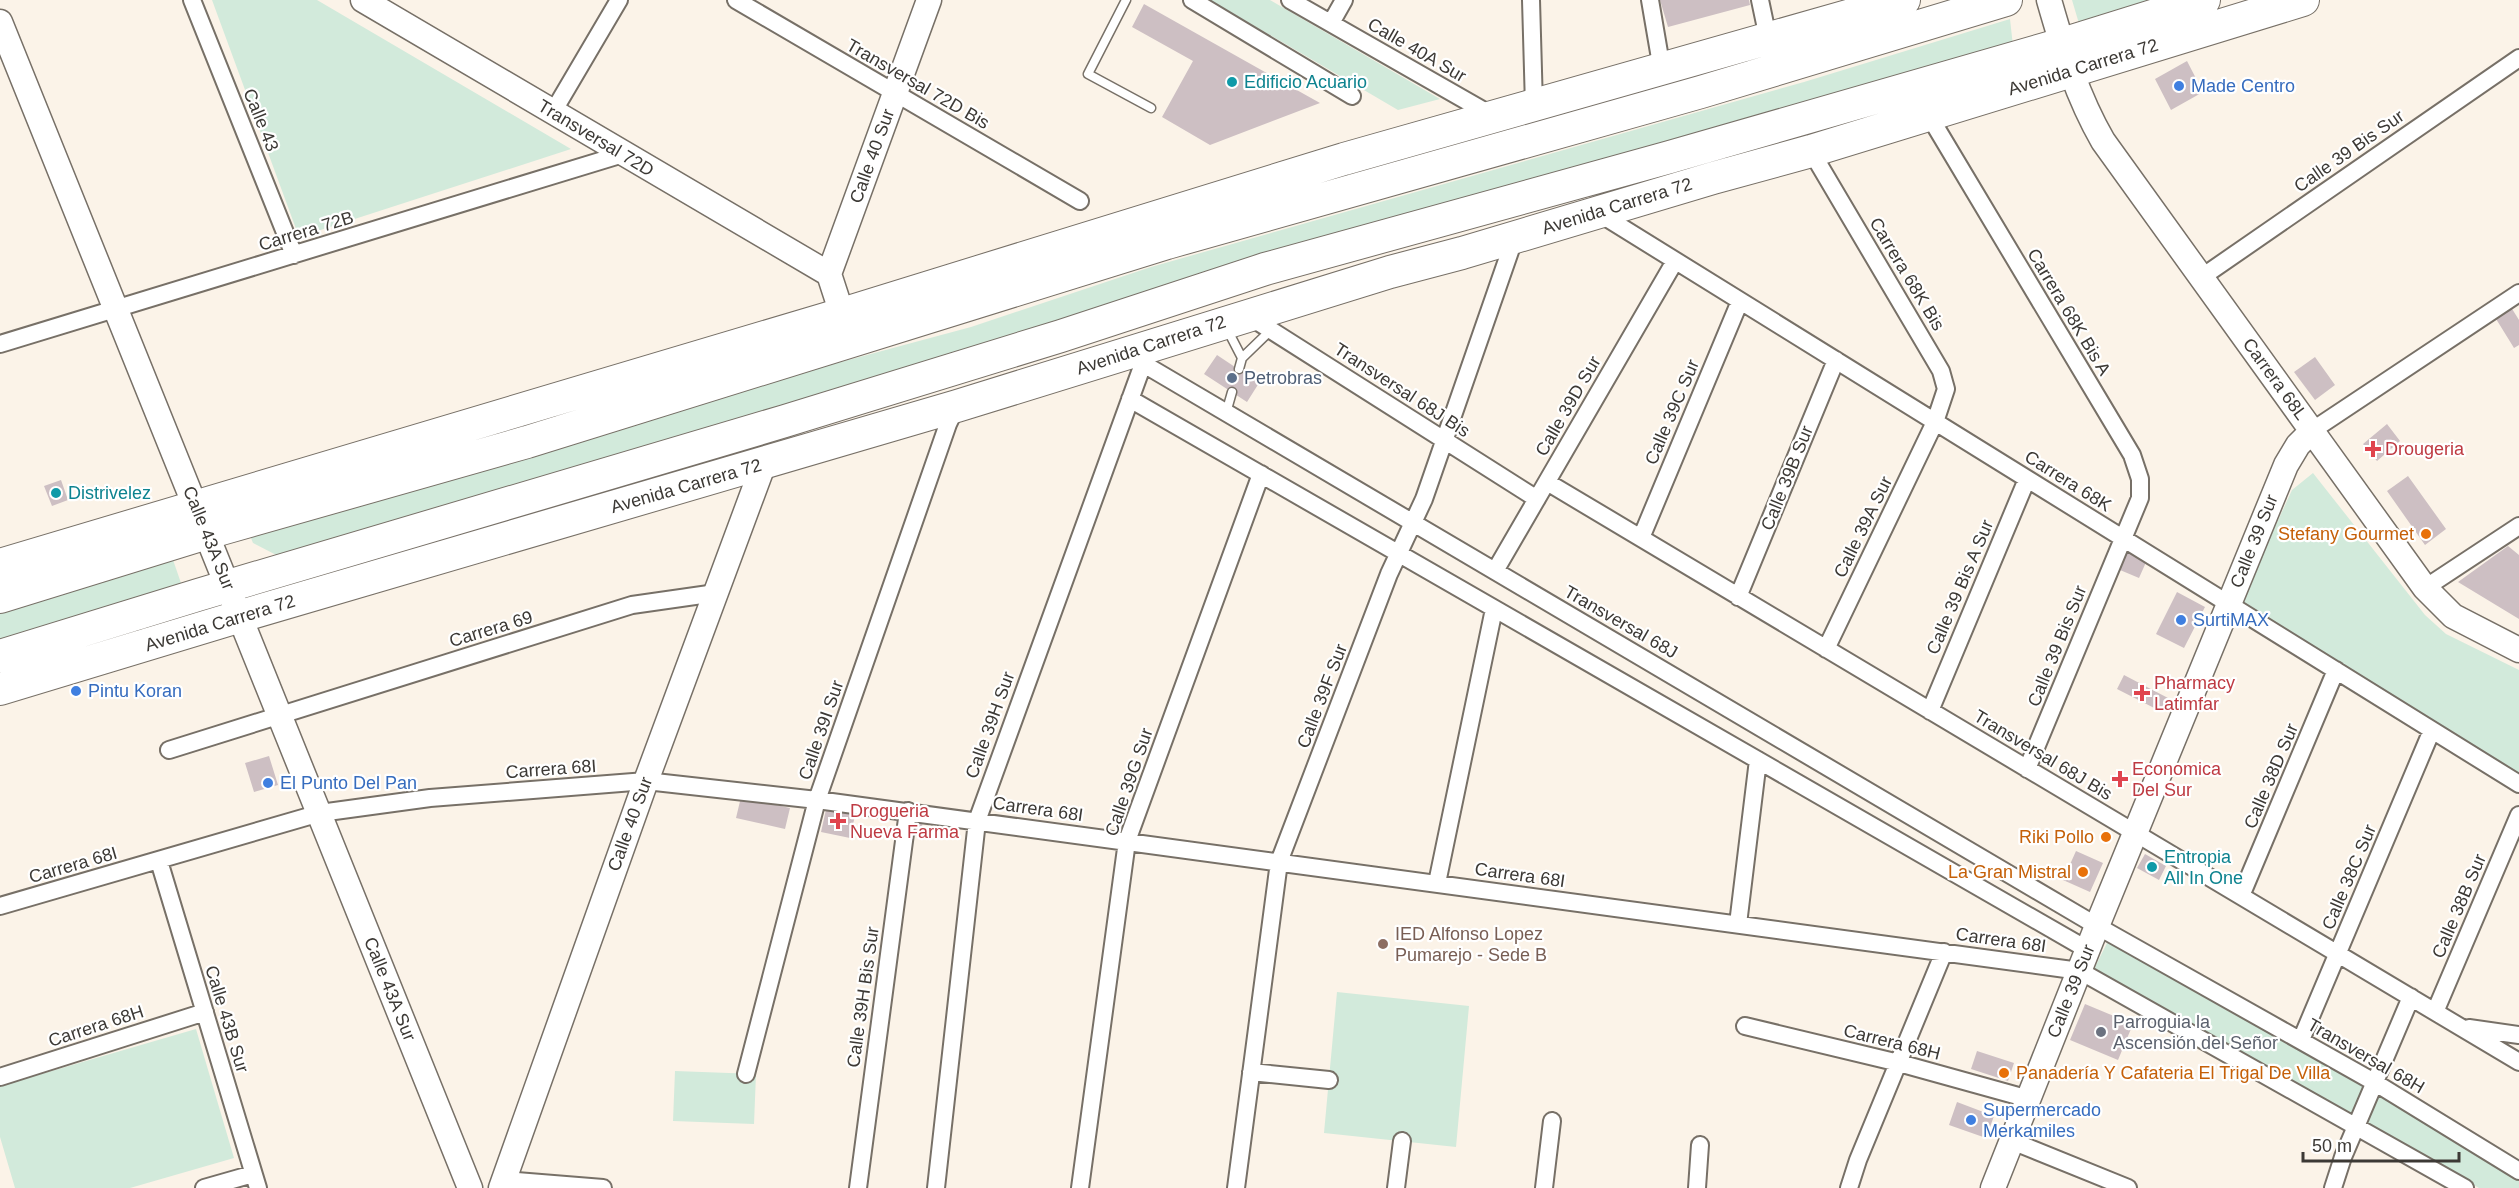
<svg xmlns="http://www.w3.org/2000/svg" width="2519" height="1188" font-family="Arial,sans-serif">
<style>
.green{fill:#d2eadb}
.building{fill:#cdbfc3}
.lines{fill:none;stroke-linecap:round;stroke-linejoin:round}
.lane-casing{stroke:#777067;stroke-width:11}
.street-casing{stroke:#777067;stroke-width:20}
.secondary-casing{stroke:#777067;stroke-width:27}
.highway-casing{stroke:#777067;stroke-width:34}
.lane{stroke:#fff;stroke-width:8}
.street{stroke:#fff;stroke-width:16}
.secondary{stroke:#fff;stroke-width:24}
.highway{stroke:#fff;stroke-width:32}
.culture-dot{fill:#0f9aa8;stroke:#fff;stroke-width:2}
.shop-dot{fill:#3f7fe0;stroke:#fff;stroke-width:2}
.service-dot{fill:#5c6f8a;stroke:#fff;stroke-width:2}
.health-dot{fill:#e0444e;stroke:#fff;stroke-width:2}
.food-dot{fill:#e8710a;stroke:#fff;stroke-width:2}
.education-dot{fill:#8d6e63;stroke:#fff;stroke-width:2}
.worship-dot{fill:#6b7280;stroke:#fff;stroke-width:2}
.labels{text-anchor:middle;dominant-baseline:central;stroke-width:4.5;stroke-linejoin:round;paint-order:stroke}
.street-label{font-size:18px;fill:#3c3935;stroke:#fff}
.culture-label{font-size:18px;fill:#0d838f;stroke:#fff;text-anchor:start}
.shop-label{font-size:18px;fill:#366cbe;stroke:#fff;text-anchor:start}
.service-label{font-size:18px;fill:#4e5e75;stroke:#fff;text-anchor:start}
.health-label{font-size:18px;fill:#be3a42;stroke:#fff;text-anchor:start}
.food-label{font-size:18px;fill:#c56008;stroke:#fff;text-anchor:end}
.education-label{font-size:18px;fill:#785e54;stroke:#fff;text-anchor:start}
.worship-label{font-size:18px;fill:#5b616d;stroke:#fff;text-anchor:start}
</style>
<rect width="100%" height="100%" fill="#fbf3e8"/>
<path class="green" d="M212,0H317L571,149L299,237Z
M1210,0H1270L1440,99L1398,110Z
M2072,0H2167L2080,27Z
M2010,19L2013,46L282,558L253,543L249,533L729,392L971,327L1151,267L1804,82Z
M2313,473L2425,615L2446,634L2519,670V776L2240,603L2292,490Z
M171,554L182,586L0,644V610Z
M2109,939L2519,1172V1188H2479L2094,969Z
M1337,992L1469,1006L1456,1147L1324,1133Z
M196,1029L234,1158L130,1188H15L0,1137V1086Z
M675,1071L756,1074L754,1124L673,1121Z"/>
<path class="building" d="M1660,0H1749L1750,5L1668,27Z
M1144,4L1320,103L1210,145L1162,117L1193,61L1132,27Z
M2187,61L2203,92L2171,110L2155,79Z
M2509,304L2519,320V345L2514,348L2493,314Z
M1217,355L1259,383L1247,402L1204,374Z
M2315,357L2335,385L2315,400L2294,372Z
M2387,424L2400,441L2377,461L2363,444Z
M2408,476L2446,529L2425,545L2387,491Z
M61,480L68,500L52,506L44,486Z
M2508,546L2519,555V619L2458,582Z
M2127,552L2147,560L2139,578L2120,570Z
M2177,592L2205,607L2184,648L2156,634Z
M2124,675L2168,698L2162,712L2117,689Z
M269,756L278,785L254,792L245,763Z
M741,797L790,808L785,829L736,818Z
M827,805L856,811L850,838L821,832Z
M911,818L923,819L921,836L909,835Z
M2076,851L2103,863L2090,892L2063,880Z
M2145,854L2166,866L2159,880L2137,868Z
M2085,1004L2133,1024L2118,1060L2070,1040Z
M1977,1051L2014,1063L2008,1081L1971,1069Z
M1957,1102L1994,1116L1986,1138L1949,1125Z"/>
<g class="lines">
<defs>
<path id="lane" d="M1126,0L1088,74L1151,108
M1227,329L1242,358
M1239,369L1242,358L1272,329
M1226,413L1232,392"/>
<path id="street" d="M192,0L294,255
M736,0L1080,201
M1192,0L1352,96
M1290,0L1493,116
M1531,0L1534,106
M1650,0L1662,70
M1760,0L1768,38
M1331,23L1344,0
M553,112L619,0
M1928,114L2132,455L2140,479V498L2027,769
M1811,151L1941,371L1946,389L1935,422L1826,649
M1597,212L2519,784
M2202,277L2519,58
M1247,315L1537,499
M0,344L623,154
M1125,353L2097,926L2374,1082L2519,1171
M1130,399L2088,950
M2313,430L2519,293
M1547,482L2519,1062
M1641,538L1740,301
M1495,571L1675,261
M2425,588L2519,526
M1738,597L1836,360
M1930,711L2027,479
M169,750L632,605L716,593
M159,861L258,1188
M1437,883L1494,609
M2241,896L2336,670
M0,906L320,813L430,798L646,781L817,800L2080,971L2465,1188
M1738,924L1758,760
M2435,1012L2519,815
M1745,1026L1899,1063L2029,1099
M2469,1028L2519,1035
M2301,1040L2432,730
M1251,1072L1329,1080
M746,1074L817,800L948,424L956,407
M0,1077L205,1012
M2012,1141L2128,1188
M504,1180L603,1188
M204,1188L253,1174
M858,1188L908,811
M936,1188L977,821L1143,364
M1080,1188L1127,841L1261,474
M1236,1188L1279,862L1389,574L1424,499L1515,237
M1396,1188L1402,1141
M1544,1188L1552,1121
M1697,1188L1700,1145
M1849,1188L1858,1160L1944,952
M2333,1188L2343,1157L2411,997"/>
<path id="secondary" d="M363,0L829,274
M2049,0C2063,49 2077,96 2103,141L2425,588L2453,616L2519,650
M0,22L470,1188
M842,314L829,274L929,0
M501,1188L646,781L764,463
M1993,1188L2097,926L2286,465L2298,445L2313,430"/>
<path id="highway" d="M0,565L842,314L1344,159L1904,0
M0,597L207,533L527,442L1167,243L1701,92L2006,0
M0,656L198,595L785,421L1061,336L1265,269L1670,157L2062,44L2204,0
M0,689L241,616L957,406L1390,272L1462,253L1713,178L1811,151L2303,0"/>
</defs>
<use href="#lane" class="lane-casing"/>
<use href="#street" class="street-casing"/>
<use href="#secondary" class="secondary-casing"/>
<use href="#highway" class="highway-casing"/>
<use href="#lane" class="lane"/>
<use href="#street" class="street"/>
<use href="#secondary" class="secondary"/>
<use href="#highway" class="highway"/>
</g>
<g class="culture-dot">
<circle cx="1232" cy="82" r="6"/>
<circle cx="56" cy="493" r="6"/>
<circle cx="2152" cy="867" r="6"/>
</g>
<g class="shop-dot">
<circle cx="2179" cy="86" r="6"/>
<circle cx="2181" cy="620" r="6"/>
<circle cx="76" cy="691" r="6"/>
<circle cx="268" cy="783" r="6"/>
<circle cx="1971" cy="1120" r="6"/>
</g>
<circle class="service-dot" cx="1232" cy="378" r="6"/>
<g class="health-dot">
<path d="M2370 440h6v6h6v6h-6v6h-6v-6h-6v-6h6z"/>
<path d="M2139 684h6v6h6v6h-6v6h-6v-6h-6v-6h6z"/>
<path d="M2117 770h6v6h6v6h-6v6h-6v-6h-6v-6h6z"/>
<path d="M835 812h6v6h6v6h-6v6h-6v-6h-6v-6h6z"/>
</g>
<g class="food-dot">
<circle cx="2426" cy="534" r="6"/>
<circle cx="2106" cy="837" r="6"/>
<circle cx="2083" cy="872" r="6"/>
<circle cx="2004" cy="1073" r="6"/>
</g>
<circle class="education-dot" cx="1383" cy="944" r="6"/>
<circle class="worship-dot" cx="2101" cy="1032" r="6"/>
<g class="labels">
<g class="street-label">
<text transform="translate(1417 50) rotate(30)">Calle 40A Sur</text>
<text transform="translate(2083 67) rotate(-17)">Avenida Carrera 72</text>
<text transform="translate(918 84) rotate(30)">Transversal 72D Bis</text>
<text transform="translate(261 120) rotate(68)">Calle 43</text>
<text transform="translate(596 138) rotate(31)">Transversal 72D</text>
<text transform="translate(2349 151) rotate(-35)">Calle 39 Bis Sur</text>
<text transform="translate(872 156) rotate(-70)">Calle 40 Sur</text>
<text transform="translate(1617 206) rotate(-17)">Avenida Carrera 72</text>
<text transform="translate(306 231) rotate(-17)">Carrera 72B</text>
<text transform="translate(1907 274) rotate(59)">Carrera 68K Bis</text>
<text transform="translate(2069 312) rotate(59)">Carrera 68K Bis A</text>
<text transform="translate(1151 345) rotate(-18)">Avenida Carrera 72</text>
<text transform="translate(2275 379) rotate(54)">Carrera 68L</text>
<text transform="translate(1402 390) rotate(33)">Transversal 68J Bis</text>
<text transform="translate(1568 406) rotate(-60)">Calle 39D Sur</text>
<text transform="translate(1672 412) rotate(-67)">Calle 39C Sur</text>
<text transform="translate(1787 478) rotate(-68)">Calle 39B Sur</text>
<text transform="translate(2068 481) rotate(32)">Carrera 68K</text>
<text transform="translate(686 486) rotate(-16)">Avenida Carrera 72</text>
<text transform="translate(1863 527) rotate(-64)">Calle 39A Sur</text>
<text transform="translate(209 538) rotate(68)">Calle 43A Sur</text>
<text transform="translate(2254 541) rotate(-68)">Calle 39 Sur</text>
<text transform="translate(1960 587) rotate(-67)">Calle 39 Bis A Sur</text>
<text transform="translate(1621 622) rotate(30)">Transversal 68J</text>
<text transform="translate(220 623) rotate(-17)">Avenida Carrera 72</text>
<text transform="translate(491 629) rotate(-17)">Carrera 69</text>
<text transform="translate(2057 646) rotate(-68)">Calle 39 Bis Sur</text>
<text transform="translate(1322 696) rotate(-69)">Calle 39F Sur</text>
<text transform="translate(990 725) rotate(-70)">Calle 39H Sur</text>
<text transform="translate(821 730) rotate(-71)">Calle 39I Sur</text>
<text transform="translate(2043 755) rotate(31)">Transversal 68J Bis</text>
<text transform="translate(551 769) rotate(-4)">Carrera 68I</text>
<text transform="translate(2271 776) rotate(-67)">Calle 38D Sur</text>
<text transform="translate(1129 782) rotate(-71)">Calle 39G Sur</text>
<text transform="translate(1038 809) rotate(8)">Carrera 68I</text>
<text transform="translate(630 824) rotate(-70)">Calle 40 Sur</text>
<text transform="translate(73 865) rotate(-16)">Carrera 68I</text>
<text transform="translate(1520 875) rotate(8)">Carrera 68I</text>
<text transform="translate(2349 877) rotate(-67)">Calle 38C Sur</text>
<text transform="translate(2459 906) rotate(-67)">Calle 38B Sur</text>
<text transform="translate(2001 940) rotate(8)">Carrera 68I</text>
<text transform="translate(390 989) rotate(68)">Calle 43A Sur</text>
<text transform="translate(2071 991) rotate(-68)">Calle 39 Sur</text>
<text transform="translate(863 997) rotate(-82)">Calle 39H Bis Sur</text>
<text transform="translate(227 1019) rotate(73)">Calle 43B Sur</text>
<text transform="translate(96 1026) rotate(-18)">Carrera 68H</text>
<text transform="translate(1892 1042) rotate(14)">Carrera 68H</text>
<text transform="translate(2366 1056) rotate(30)">Transversal 68H</text>
</g>
<g class="culture-label">
<text x="1244" y="82">Edificio Acuario</text>
<text x="68" y="493">Distrivelez</text>
<text x="2164" y="857">Entropia<tspan x="2164" dy="21">All In One</tspan></text>
</g>
<g class="shop-label">
<text x="2191" y="86">Made Centro</text>
<text x="2193" y="620">SurtiMAX</text>
<text x="88" y="691">Pintu Koran</text>
<text x="280" y="783">El Punto Del Pan</text>
<text x="1983" y="1110">Supermercado<tspan x="1983" dy="21">Merkamiles</tspan></text>
</g>
<g class="service-label">
<text x="1244" y="378">Petrobras</text>
</g>
<g class="health-label">
<text x="2385" y="449">Drougeria</text>
<text x="2154" y="683">Pharmacy<tspan x="2154" dy="21">Latimfar</tspan></text>
<text x="2132" y="769">Economica<tspan x="2132" dy="21">Del Sur</tspan></text>
<text x="850" y="811">Drogueria<tspan x="850" dy="21">Nueva Farma</tspan></text>
</g>
<g class="food-label">
<text x="2414" y="534">Stefany Gourmet</text>
<text x="2094" y="837">Riki Pollo</text>
<text x="2071" y="872">La Gran Mistral</text>
<text x="2016" y="1073" text-anchor="start">Panadería Y Cafateria El Trigal De Villa</text>
</g>
<g class="education-label">
<text x="1395" y="934">IED Alfonso Lopez<tspan x="1395" dy="21">Pumarejo - Sede B</tspan></text>
</g>
<g class="worship-label">
<text x="2113" y="1022">Parroguia la<tspan x="2113" dy="21">Ascensión del Señor</tspan></text>
</g>
</g>
<path d="M2303 1152v9h156v-9" fill="none" stroke="#3c3935" stroke-width="3"/>
<text x="2312" y="1152" font-size="18" fill="#3c3935" stroke="#ffffff" stroke-width="4.5" paint-order="stroke">50 m</text>
</svg>
